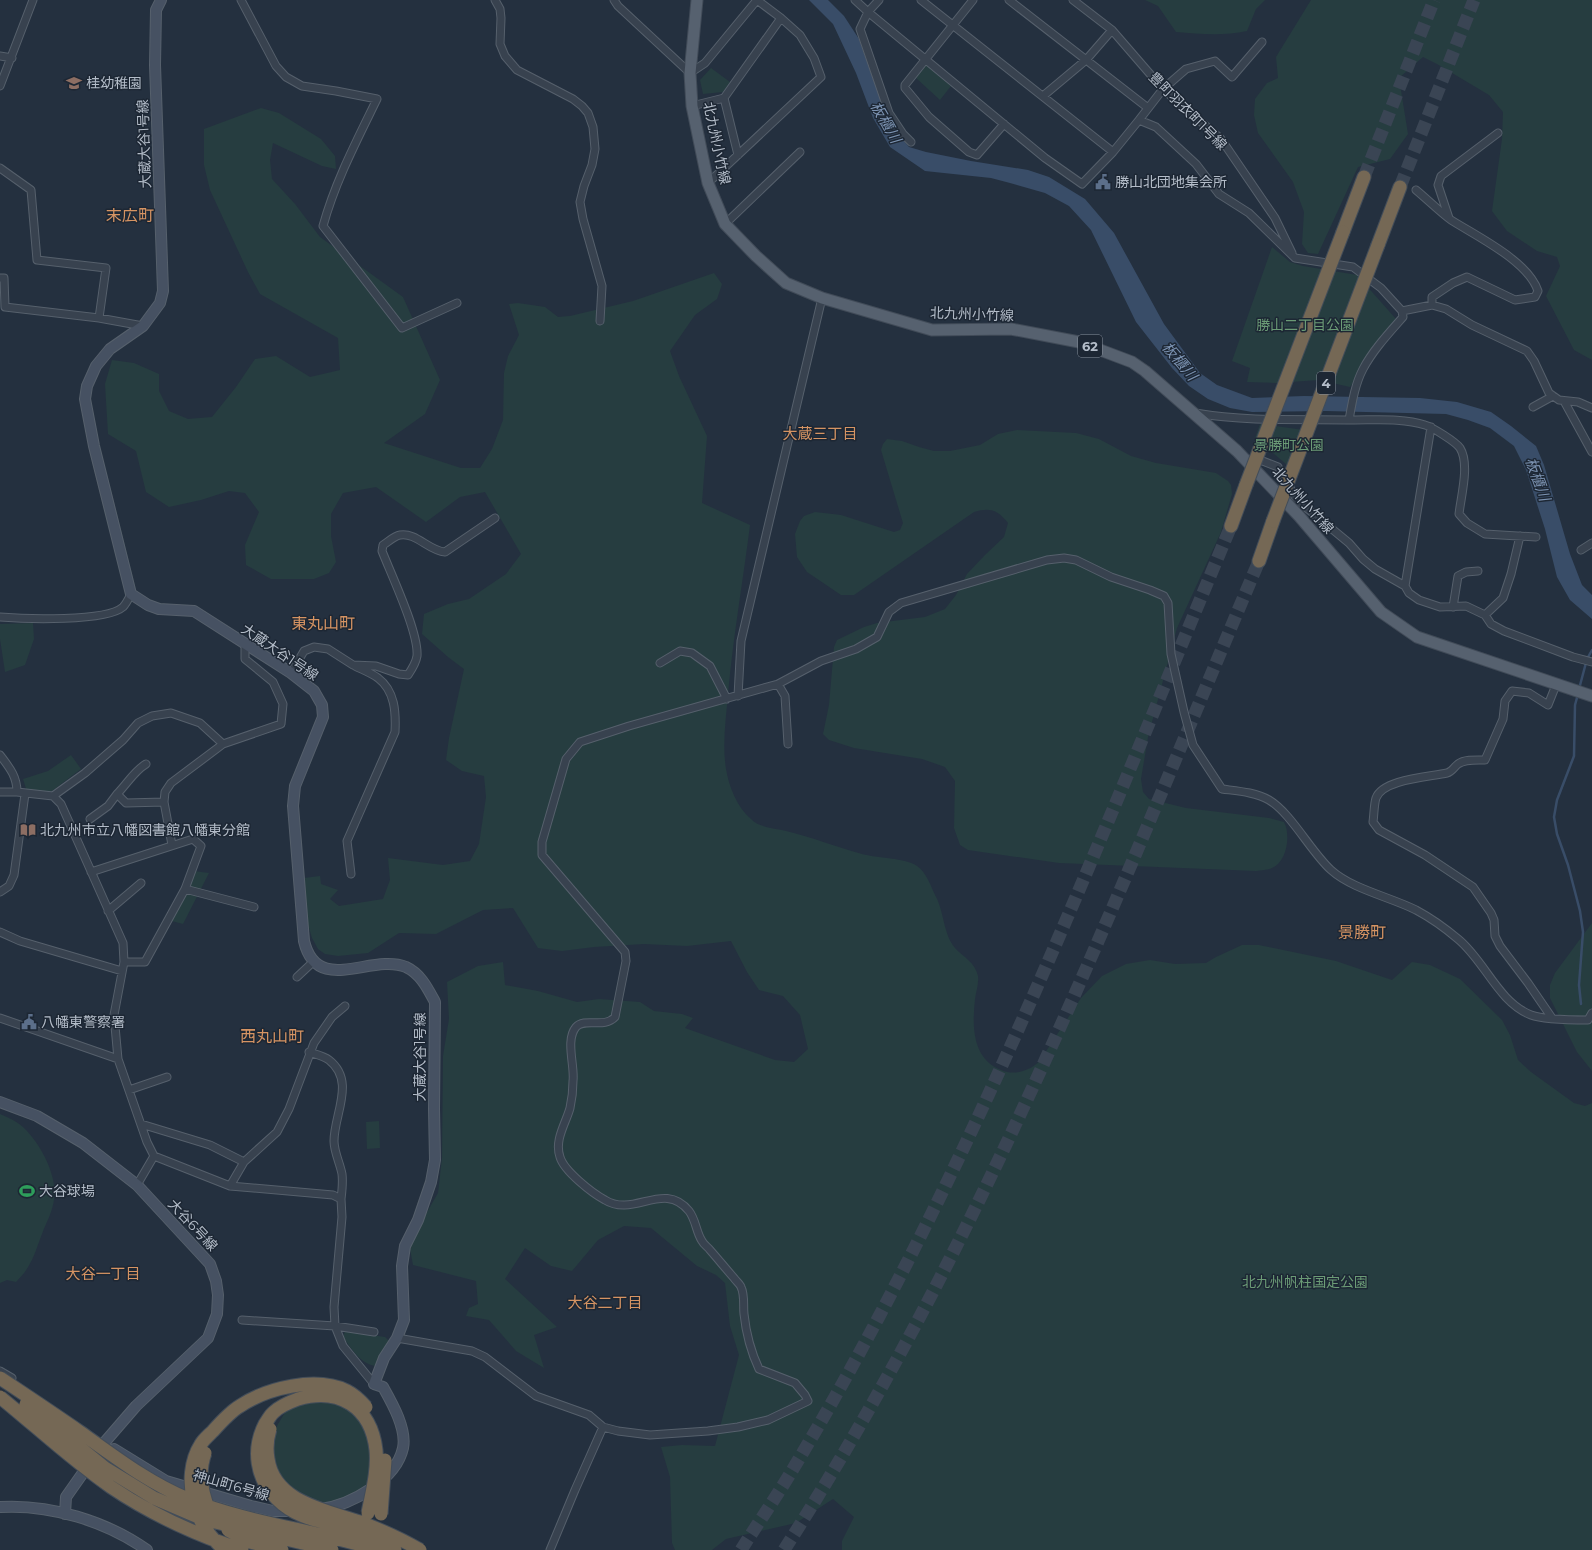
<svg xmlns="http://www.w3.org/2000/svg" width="1592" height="1550" font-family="Montserrat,'Noto Sans JP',sans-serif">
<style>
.green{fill:#263d40}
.water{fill:#394d68}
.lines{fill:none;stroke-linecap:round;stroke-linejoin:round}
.stream{stroke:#394d68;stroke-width:2.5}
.highway-tunnel{stroke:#3a4554;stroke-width:13;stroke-dasharray:13 6;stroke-linecap:butt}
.street-casing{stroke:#56606c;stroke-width:9}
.secondary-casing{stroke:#56606c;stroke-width:12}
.primary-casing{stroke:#414b58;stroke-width:13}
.highway-casing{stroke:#434d59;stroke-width:15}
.street{stroke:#38424f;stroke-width:7}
.secondary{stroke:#465162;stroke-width:10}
.primary{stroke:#56616f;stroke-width:11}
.highway{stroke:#756855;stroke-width:13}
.highway-bridge-casing{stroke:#434d59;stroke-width:15;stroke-linecap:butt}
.highway-bridge{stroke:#756855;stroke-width:13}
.labels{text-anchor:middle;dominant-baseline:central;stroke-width:3;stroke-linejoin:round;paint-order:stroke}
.shield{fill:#1d2734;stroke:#87909c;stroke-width:1}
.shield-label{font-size:13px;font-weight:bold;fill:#b4bdc9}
.poi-label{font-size:14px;fill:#b4bdc9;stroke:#1d2734;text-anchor:start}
.street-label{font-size:14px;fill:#b4bdc9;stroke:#1d2734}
.park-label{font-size:14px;fill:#6b9b76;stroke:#1d2734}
.water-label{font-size:15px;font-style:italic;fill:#7c93b2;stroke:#1d2734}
.neighbourhood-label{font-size:15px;fill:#d69463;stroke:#1d2734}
.quarter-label{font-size:16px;fill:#d69463;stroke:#1d2734}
</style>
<rect width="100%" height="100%" fill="#24303f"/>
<path class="green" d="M1145,0H1265L1256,9L1247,31C1224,36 1200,34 1176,32L1158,6Z
M1311,0H1592V360L1574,350L1546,296L1560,266L1557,257L1537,251L1507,231L1492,211L1502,139L1503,112L1489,95L1437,64L1423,57L1399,78L1408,134L1390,159L1358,167L1318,254L1308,253L1302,244L1304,212L1293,182L1258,133L1254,115L1255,99L1267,83L1278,78L1276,57Z
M926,65L951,86L940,100L916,78Z
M711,68L730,82L723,92L703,94L700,80Z
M261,108L279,113L321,139L335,156L336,169L322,166L273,143L270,160L272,179L295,204L320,237L403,297L440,380L425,414L384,443L461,468H480L492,449L503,420L504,373L508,356L519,335L509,304L518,303L545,307L558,317L570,316L633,301L714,273L722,284L717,299L695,315L670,351L679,376L707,436L702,503L750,525C743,581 733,637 728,694C726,719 722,744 726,769C729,787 737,807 751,819C759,828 775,828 786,831C812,837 836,847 862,854C876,858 906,858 917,866C926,872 931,886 935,895C944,910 943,934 955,948C963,957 975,962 978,976C979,983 976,992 975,999C972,1026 972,1059 1001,1070C1015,1076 1028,1071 1039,1062L1081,998L1102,976L1126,964L1150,960L1175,964L1206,963L1216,957L1242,945H1259L1336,961L1392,980L1412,962L1430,965L1460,979L1502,1020L1510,1035L1518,1060L1531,1072L1574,1103L1585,1106L1592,1103V1550H842V1541L854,1517L833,1499L796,1523L726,1539L712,1550H675L672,1543L670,1477L661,1447L682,1445L715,1446L739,1355L730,1326L725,1283L716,1275L697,1266L651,1228L624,1226L598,1240L572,1271L551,1266L525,1248L505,1279L557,1327L534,1335L544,1368L516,1351L489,1320L466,1316L469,1308L478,1304L476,1281L413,1265L410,1249L419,1226L438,1193L442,1158L443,1056L449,1019L447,982L478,966L503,962L505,985L538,991L577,1002L599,999L640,1002L654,1011L682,1014L693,1018L685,1028L775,1060L794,1062L808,1049L800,1015L783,996L759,990L747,972L731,941L687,946L644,944L594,947L562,951L538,948L513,908L483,910L436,934L399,933L368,953L338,956L325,954L318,949L312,938L306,918L304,878L320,876L321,884L338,890L330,899L339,906L383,899L390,880L388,858L443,865L470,861L479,844L486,797L484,776L462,771L446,760L449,738L464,669L448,657L422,634L424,614L448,604L469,599L506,574L521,554L485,492L460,497L426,522L376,487L343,493L331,514V536L336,562L329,573L314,579H271L246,565L245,545L259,512L245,493L229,491L201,500L169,507L146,492L136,451L108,434L105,384L112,360L134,363L159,374V391L169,411L188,419L212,417L236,387L255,359L276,356L310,377L340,370L338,338L260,294L248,272L210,190L204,165V129Z
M1272,247L1290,262L1303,266L1357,275L1396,319L1395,322L1350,387L1319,380L1276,383L1247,382L1250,368L1232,361Z
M1260,424L1311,431L1299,475L1255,438Z
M1017,430L1076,433L1099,439L1131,456L1156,463L1216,473L1228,481L1231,485L1232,494L1221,532L1177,628L1148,737L1141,779L1143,792L1149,799L1186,808L1269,818L1284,822C1291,835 1287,862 1272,868C1268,870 1261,870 1256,871L1059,863L968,850L960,845L954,828L955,781L945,767L922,759L854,748L829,740L823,734L829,705L834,647L837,640L864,627L877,623L925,617L945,609L956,595L967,574L985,555L1004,537L1008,523C998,510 990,507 974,512L854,595H841L807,572L797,557L795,534L800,521L804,516L815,512L841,515L894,532L900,530L903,523L881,450L883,444L887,439L902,441L919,447L934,451H950L980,445L998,434Z
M33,623L34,639L25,665L5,672L0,639V624Z
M71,755L81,769L52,791L27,792L23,779L48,771Z
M194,871L209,873L183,924L172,921L186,894Z
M1592,923V1071L1577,1052L1550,998V985L1555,973Z
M0,1114C9,1118 19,1122 26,1130C41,1145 58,1177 54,1199C53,1211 46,1223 42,1234C34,1255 32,1266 16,1282L7,1280L0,1283Z
M379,1121L380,1148L367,1149L366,1122Z
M345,1331L385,1337L389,1341L376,1366C360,1364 352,1349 343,1337Z
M322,1400C327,1401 332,1401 337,1403C353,1408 371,1435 372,1452C373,1463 370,1477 366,1488L325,1506C315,1501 297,1495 290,1487C271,1470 266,1446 278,1424C281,1420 283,1414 287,1411C297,1404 310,1401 322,1400Z"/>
<path class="water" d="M809,0H828L844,16L859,39L885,113L897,133L909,147L926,152L971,161L1028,170L1049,177L1085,199L1114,233L1164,324L1200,373L1217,385L1252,398L1304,396L1420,398L1457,402L1491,412L1511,426L1536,446L1544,465L1570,554L1582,585L1592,595V619L1570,600L1557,577L1545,529L1526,470L1514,446L1490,428L1468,420L1446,414L1326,411L1252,412L1230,408L1208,399L1189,386L1172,368L1136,322L1091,230L1069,206L1045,193L1010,183L991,178L925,171L890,147L873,118L856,73L833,24Z"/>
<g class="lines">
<path class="stream" d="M1579,689L1587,659L1592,650
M1578,694L1575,705L1574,756L1557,800L1554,817L1557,834L1568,865L1580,911L1583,932L1579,985L1581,1004"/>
<path class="highway-tunnel" d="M1364,177L1434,0
M1400,187L1474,0
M741,1550C758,1523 777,1496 793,1469C972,1171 1097,845 1231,526
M784,1550C983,1241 1116,898 1259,561"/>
<defs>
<path id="street" d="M241,0L276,66L286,77L302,86L336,91L377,99C357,140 335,182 323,226L402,328L457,303
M495,0L500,9L501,18L500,44L505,56L517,70L573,99L582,106L588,113L593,127L595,149L592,165L584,186L580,202L583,219L602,286L600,321
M614,0L618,6L690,73L705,63L757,0
M757,0L781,18
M855,0L868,12L879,0
M921,0L1113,152
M973,0L905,85V88L929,117L969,152L977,155L1004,124
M1009,0L1148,108
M1073,0L1112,30L1163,89L1221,139L1275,218L1292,253
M0,56L12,58
M0,86L33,0
M1043,96L1086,60L1112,30
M724,98L738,155
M692,106L724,98L781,18L800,35L814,58L821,77L708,183
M1139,120L1163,89L1186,69L1215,61L1232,77L1262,42
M911,142L903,134L889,113L860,29L868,12L1045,158L1082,184L1113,152L1139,120L1156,127L1196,164L1219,194L1249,213L1295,258L1353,267L1381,288L1402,311L1432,305L1446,309L1472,325L1527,351L1534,361L1549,393L1559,400L1578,402L1592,408
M0,168L31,190L37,260L106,268L99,318
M1416,190C1428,200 1439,211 1451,220C1478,237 1528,261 1538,291L1535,297L1515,300L1467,277L1453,283L1432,297V305
M1449,218L1438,185L1441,176L1498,133
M725,224L800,152
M0,278H4L5,307L99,318L143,326
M1564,401L1592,452
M1533,407L1553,396
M1195,413C1249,422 1302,419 1355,420C1377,420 1404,418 1425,425C1432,427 1456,442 1460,448C1470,464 1461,496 1459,514L1467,523L1485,534L1536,537
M1349,420C1352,403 1355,384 1363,369C1373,350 1389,333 1403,317L1402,311
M1255,458L1278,467L1297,500L1349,543L1363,559L1375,569L1405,586L1409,593L1419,600L1440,607L1466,606L1485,615L1491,624L1504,631L1573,657L1592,662
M1581,550L1592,543
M1405,586L1431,427
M1453,607L1458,576L1466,572L1478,571
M1485,615L1503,598L1511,574L1520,536
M0,617C24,619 106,622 123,607C126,604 129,598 131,594
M660,663L680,651L692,653L710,666L727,699
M291,673L304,651L314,647L328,649L353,665L376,666L399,674L408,675C412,669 416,663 417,656C419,633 391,574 382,551L383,545C388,542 394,536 400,535C416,532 429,551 445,552L495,518
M778,684L785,696L788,744
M738,696L741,641L822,298
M0,755C9,767 17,776 17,792
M0,792H17L53,796L61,804L123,943L124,962L114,1015L118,1059L147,1142L154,1156L230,1186L333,1195L341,1199L342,1217L334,1307L335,1326L343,1346L374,1384
M117,794C127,784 134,771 146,764
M53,796L85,773L123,740L138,723L152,716L171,713L200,723L223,744
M90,819L108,806L117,794L126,803L164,802
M172,845L164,802L165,792L171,783L223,744L281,724L283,704L273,682L245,659V644
M91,872L193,839L201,846L185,889L145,962H124
M351,874L347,841L395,732C396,712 395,691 378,678C371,673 363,670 355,666
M185,889L254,907
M0,892L9,886L14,875L25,794
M108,911L141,883
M0,932L20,941L122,971
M297,977L313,962
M0,1018L118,1059
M1552,1018L1528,983L1500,946L1495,936L1494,920L1491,913L1473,887L1425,855L1379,830L1373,822C1374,815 1374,804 1376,798C1383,779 1430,777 1447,773C1452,772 1454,767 1458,764C1465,759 1477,760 1485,760L1503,719L1505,701L1512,691L1529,693L1548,705L1556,685
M309,1052C315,1054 324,1056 329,1060C356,1081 334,1114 334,1141C334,1152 340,1163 342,1174C343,1182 342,1191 341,1199
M129,1090L167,1077
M141,1124L210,1145L244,1162
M137,1185L154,1156
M230,1186L244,1162L277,1132L289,1109L314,1043L332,1017L345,1006
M242,1320L335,1326L374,1332
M397,1338L472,1351L485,1357L536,1396L589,1415L603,1427L618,1431L650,1435L708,1431L738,1427L768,1420L808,1401L805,1395L795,1383L759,1369C751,1352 746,1333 744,1314C743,1306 745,1295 741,1287C740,1284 736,1281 734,1278C726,1269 718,1259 710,1250C708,1247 704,1245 702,1241C696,1232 696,1220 689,1211C664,1180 634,1218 605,1200C592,1193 564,1171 560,1157C554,1140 566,1123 570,1108C572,1099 573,1089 573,1081C575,1066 565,1040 576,1027C585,1017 604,1029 615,1017L626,961L625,952L542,855V842L566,759L580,742L629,726L778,684L821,661L856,649L877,637L889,612L901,603L1047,560L1064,558L1076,560L1111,577L1150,590L1164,596L1168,603L1171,654L1184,712L1193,745L1222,789C1237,791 1255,792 1269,800C1291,813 1311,852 1331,870C1352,889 1390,897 1416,910C1431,918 1445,928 1458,939C1485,961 1498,1002 1531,1015C1544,1020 1574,1020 1588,1020L1592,1013
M0,1371L12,1378
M550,1550L575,1490L603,1427"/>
<path id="secondary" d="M161,0L156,10L155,65L163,291L160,303L143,326L110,349L96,366L87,386L85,399L94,446L131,594L148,605L159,609L194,611L291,673L314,691L322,705L323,717L295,786L293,806L304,941C317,996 371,953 406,967C421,974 428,989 435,1002L434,1109L435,1160L431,1182L418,1220L405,1246L402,1266L404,1320L397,1338L384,1358L374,1384L383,1387C392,1403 407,1429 403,1448C396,1480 351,1505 321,1509
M0,1102L37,1116L83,1143L137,1185L210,1264L216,1281L218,1295L217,1314L208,1338L136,1406L104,1443L66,1497L65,1514
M114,1449L166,1481L251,1506L273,1511H293
M0,1507C50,1504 106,1521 147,1550"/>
<path id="primary" d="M697,0L690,73L692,106L708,183L725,224L756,256L786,283L822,298L932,330L1011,329L1079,342L1132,362L1145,371L1237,451L1299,516L1381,612L1417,637L1592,696"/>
<path id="highway" d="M1343,232L1364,177
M1378,245L1400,187
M1231,526L1246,485
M1259,561L1273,521"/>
</defs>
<use href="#street" class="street-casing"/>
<use href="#secondary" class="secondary-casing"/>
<use href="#primary" class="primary-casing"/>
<use href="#highway" class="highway-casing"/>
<use href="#street" class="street"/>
<use href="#secondary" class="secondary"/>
<use href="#primary" class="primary"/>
<use href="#highway" class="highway"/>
<defs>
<path id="highway-bridge" d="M1246,485L1343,232
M1273,521L1378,245
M0,1378C27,1396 54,1414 80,1432C115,1457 149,1483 188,1499C250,1524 316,1530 378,1550
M0,1397C37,1427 72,1460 111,1487C151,1514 197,1535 242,1550
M26,1404L105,1468L154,1498L203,1519L332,1550
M270,1429C267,1439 266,1448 268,1459C274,1502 325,1510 360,1522C381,1530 401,1539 420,1550
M205,1453C198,1472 201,1491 209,1510
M368,1513C372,1492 378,1471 376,1450C371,1407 339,1387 298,1399C290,1402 280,1406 274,1412C270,1415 268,1420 265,1424C252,1449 256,1479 277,1499C298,1521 330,1522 357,1531C371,1536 383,1543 395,1550
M381,1514L385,1460
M228,1530L250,1542L282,1550
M225,1550C209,1537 199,1523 194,1503C189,1484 190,1461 201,1444C204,1439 209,1435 213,1431C221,1422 230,1412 240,1406C267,1388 316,1376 347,1391C355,1395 360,1400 366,1407"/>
</defs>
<use href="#highway-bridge" class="highway-bridge-casing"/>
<use href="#highway-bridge" class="highway-bridge"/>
</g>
<defs>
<symbol id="school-bare" viewBox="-9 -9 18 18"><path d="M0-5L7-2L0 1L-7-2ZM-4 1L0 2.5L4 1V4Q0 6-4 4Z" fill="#8d6e63" stroke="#1d2734" stroke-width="2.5" paint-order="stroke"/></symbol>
<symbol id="civic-bare" viewBox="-9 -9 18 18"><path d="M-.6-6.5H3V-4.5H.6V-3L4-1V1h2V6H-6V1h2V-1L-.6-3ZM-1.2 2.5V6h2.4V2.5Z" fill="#5c6f8a" stroke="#1d2734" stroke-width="2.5" paint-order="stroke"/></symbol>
<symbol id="library-bare" viewBox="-9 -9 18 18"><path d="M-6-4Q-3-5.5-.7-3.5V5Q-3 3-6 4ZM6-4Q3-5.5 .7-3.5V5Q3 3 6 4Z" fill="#8d6e63" stroke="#1d2734" stroke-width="2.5" paint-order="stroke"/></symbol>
<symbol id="stadium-bare" viewBox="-9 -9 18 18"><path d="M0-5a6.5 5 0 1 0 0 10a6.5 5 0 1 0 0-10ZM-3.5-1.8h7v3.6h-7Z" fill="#2e9e5b" stroke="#1d2734" stroke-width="2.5" paint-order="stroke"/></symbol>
</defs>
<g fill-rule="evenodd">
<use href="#school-bare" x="63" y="72" width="22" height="22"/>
<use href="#civic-bare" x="1092" y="171" width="22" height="22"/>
<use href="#library-bare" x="17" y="819" width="22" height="22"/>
<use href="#civic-bare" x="18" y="1011" width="22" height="22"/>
<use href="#stadium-bare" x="16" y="1180" width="22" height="22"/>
</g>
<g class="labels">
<g class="shield">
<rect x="1078" y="335" width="24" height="22" rx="3"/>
<rect x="1317" y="372" width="18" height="22" rx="3"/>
</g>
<g class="shield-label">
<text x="1090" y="346">62</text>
<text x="1326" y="383">4</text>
</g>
<g class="poi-label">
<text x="86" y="83">桂幼稚園</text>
<text x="1115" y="182">勝山北団地集会所</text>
<text x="40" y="830">北九州市立八幡図書館八幡東分館</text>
<text x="41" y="1022">八幡東警察署</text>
<text x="39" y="1191">大谷球場</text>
</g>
<g class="street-label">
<text transform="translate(1188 111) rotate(45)">豊町羽衣町1号線</text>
<text transform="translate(717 143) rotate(78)">北九州小竹線</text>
<text transform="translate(144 144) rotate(-92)">大蔵大谷1号線</text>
<text transform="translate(972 314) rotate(2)">北九州小竹線</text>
<text transform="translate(1303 500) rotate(48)">北九州小竹線</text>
<text transform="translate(280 652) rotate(34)">大蔵大谷1号線</text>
<text transform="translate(420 1057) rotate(-90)">大蔵大谷1号線</text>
<text transform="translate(193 1225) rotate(47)">大谷6号線</text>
<text transform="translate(231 1485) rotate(16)">神山町6号線</text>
</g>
<g class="park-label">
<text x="1305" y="325">勝山二丁目公園</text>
<text x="1289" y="445">景勝町公園</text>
<text x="1305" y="1282">北九州帆柱国定公園</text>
</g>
<g class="water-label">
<text transform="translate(886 122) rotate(60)">板櫃川</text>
<text transform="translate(1180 361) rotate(50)">板櫃川</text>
<text transform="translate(1538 479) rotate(70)">板櫃川</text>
</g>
<g class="neighbourhood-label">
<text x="820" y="433">大蔵三丁目</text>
<text x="103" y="1273">大谷一丁目</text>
<text x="605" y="1302">大谷二丁目</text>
</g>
<g class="quarter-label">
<text x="130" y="215">末広町</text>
<text x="323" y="623">東丸山町</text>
<text x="1362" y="932">景勝町</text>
<text x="272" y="1036">西丸山町</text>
</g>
</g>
</svg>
